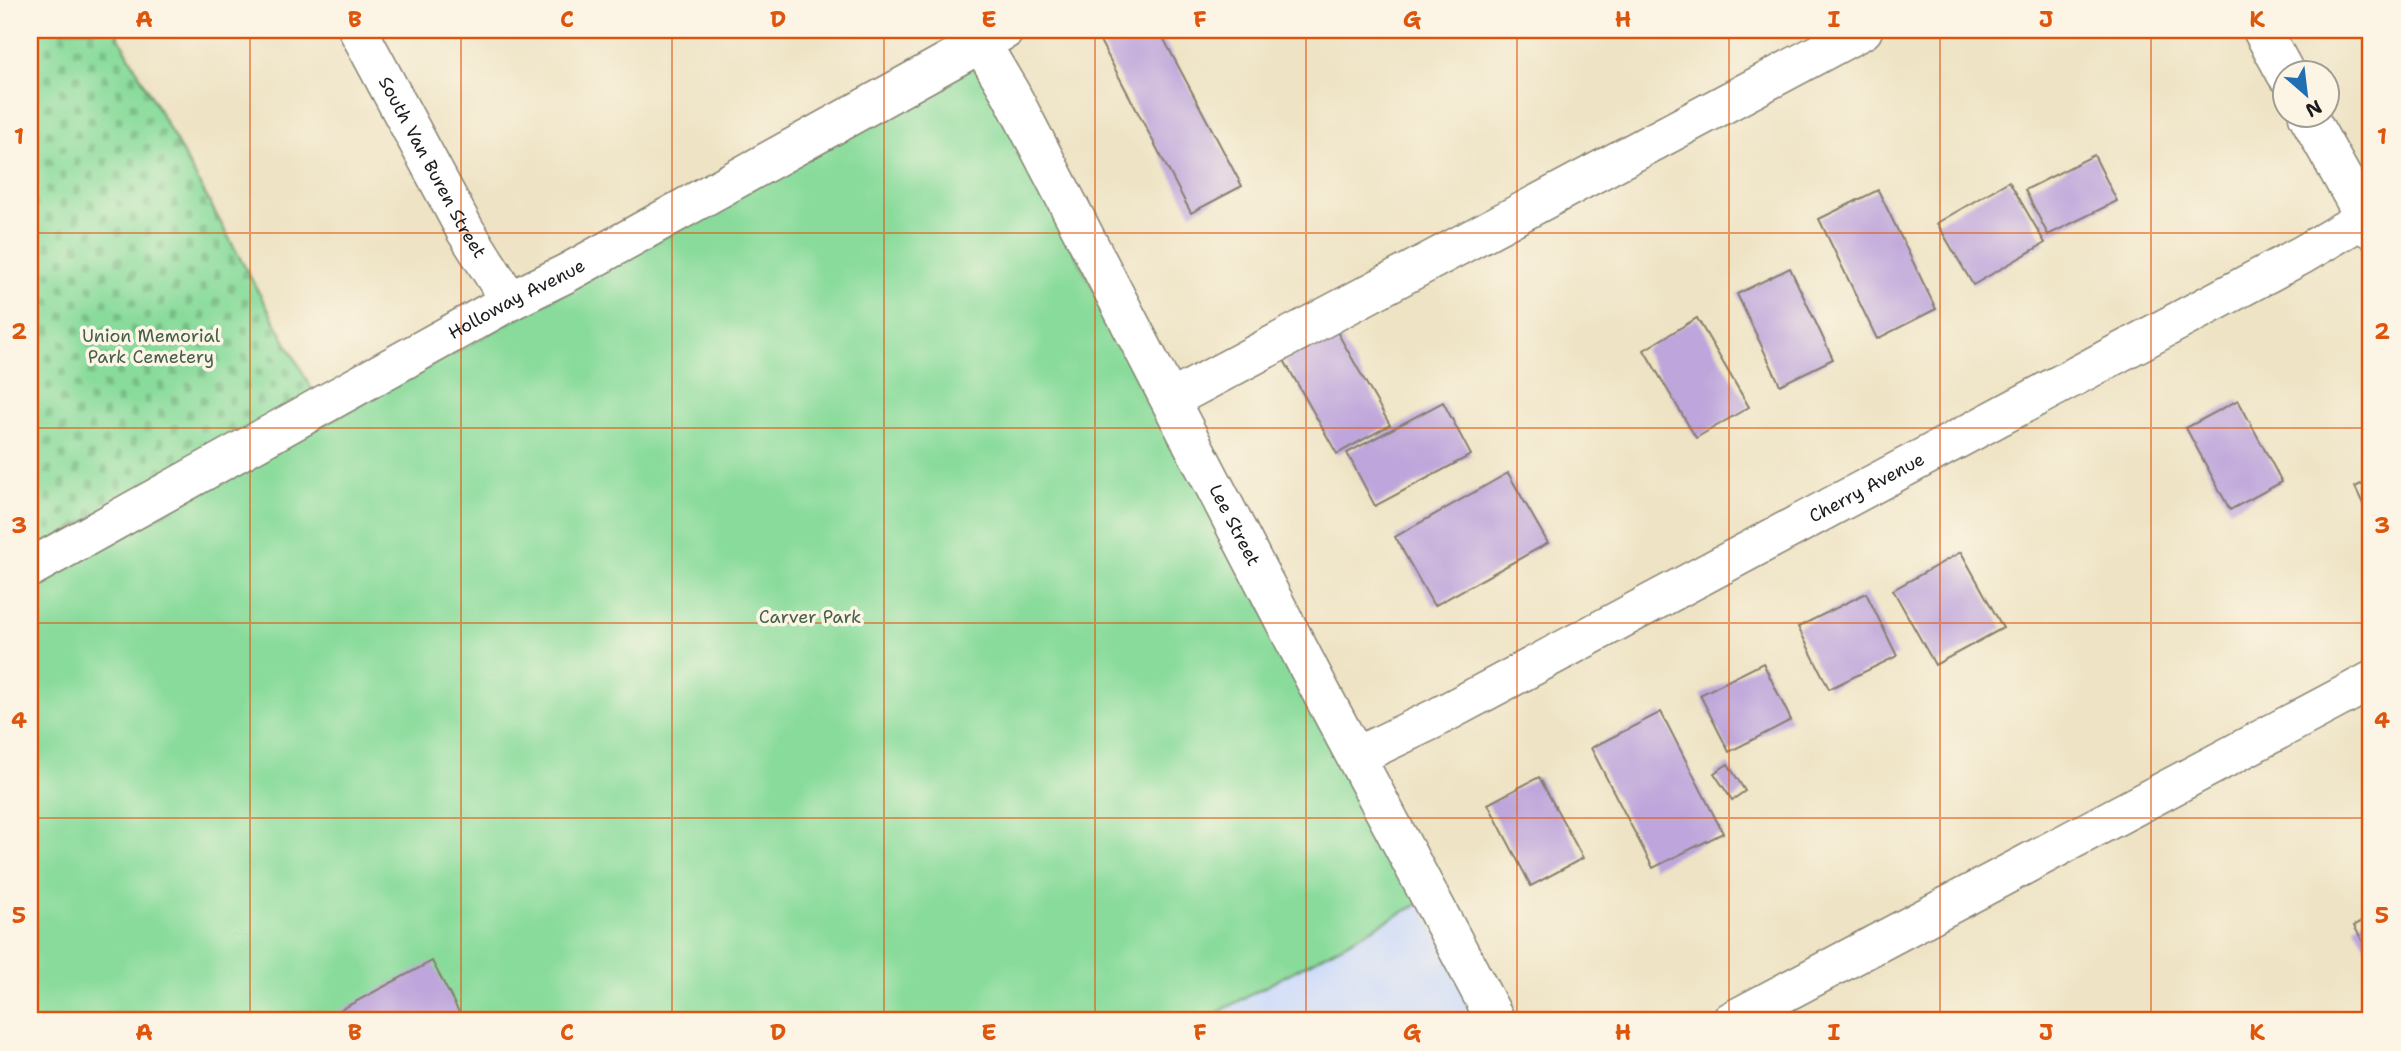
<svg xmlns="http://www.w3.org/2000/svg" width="2401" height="1051" font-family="'Shantell Sans',sans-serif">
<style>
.built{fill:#cddbfa}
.cemetery{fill:url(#cemetery-stones);stroke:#527c5c;stroke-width:2}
.park{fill:#89db9b;stroke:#527c5c;stroke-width:2}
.building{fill:#bea5db}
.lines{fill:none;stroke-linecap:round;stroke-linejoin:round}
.minor-casing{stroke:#858070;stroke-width:41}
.minor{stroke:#fff;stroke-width:38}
.grid{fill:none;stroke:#de560d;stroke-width:2;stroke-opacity:0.55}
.labels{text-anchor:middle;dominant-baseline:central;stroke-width:7;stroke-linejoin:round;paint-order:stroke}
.street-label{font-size:18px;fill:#1c1c1c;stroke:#fcf5e5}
.park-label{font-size:18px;fill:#425f48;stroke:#fcf5e5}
.neatline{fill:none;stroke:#de560d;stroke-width:2.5}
.grid-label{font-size:23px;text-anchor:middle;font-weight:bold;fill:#de560d}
</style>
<defs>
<pattern id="cemetery-stones" width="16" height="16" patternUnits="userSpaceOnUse" patternTransform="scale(1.75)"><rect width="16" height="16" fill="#89db9b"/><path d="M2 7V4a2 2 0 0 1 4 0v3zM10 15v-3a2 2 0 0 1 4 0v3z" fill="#76bb85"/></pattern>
</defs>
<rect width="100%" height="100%" fill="#fcf5e5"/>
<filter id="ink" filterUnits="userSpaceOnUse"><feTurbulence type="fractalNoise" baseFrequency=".0143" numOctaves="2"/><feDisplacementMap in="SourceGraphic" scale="14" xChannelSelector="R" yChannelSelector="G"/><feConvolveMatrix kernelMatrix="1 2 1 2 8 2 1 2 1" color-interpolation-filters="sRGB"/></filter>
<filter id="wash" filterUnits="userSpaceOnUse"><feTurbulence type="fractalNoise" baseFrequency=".00686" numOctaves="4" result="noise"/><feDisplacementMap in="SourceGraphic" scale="28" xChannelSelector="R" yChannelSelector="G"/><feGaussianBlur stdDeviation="1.57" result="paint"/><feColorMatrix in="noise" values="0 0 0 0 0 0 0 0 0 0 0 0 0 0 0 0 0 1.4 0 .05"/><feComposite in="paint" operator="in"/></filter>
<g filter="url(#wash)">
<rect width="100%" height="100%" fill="#eee3c4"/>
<path class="built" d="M1420,903L1481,1021H1202Z"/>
<path class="cemetery" d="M30,30H115L315,395L30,552Z"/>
<path class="park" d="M975,65L1420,903L1202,1021H30V587Z"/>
<g id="blocks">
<path class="building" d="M1117,30H1159L1242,186L1191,213L1099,39Z
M2359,30H2371V53Z
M2094,155L2117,201L2048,235L2025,190Z
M2009,181L2045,243L1973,285L1937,223Z
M1878,190L1936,309L1877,339L1819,219Z
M1790,268L1833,359L1780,385L1737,294Z
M1697,318L1749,407L1696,438L1644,350Z
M1332,323L1390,425L1337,454L1280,353Z
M2238,400L2282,482L2230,510L2186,428Z
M1443,402L1471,455L1375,506L1347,453Z
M1508,473L1548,543L1434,606L1395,537Z
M2371,479V521L2355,487Z
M1961,552L2003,628L1935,665L1893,590Z
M1866,593L1897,656L1829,689L1798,627Z
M1763,663L1791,720L1729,752L1700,695Z
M1661,712L1723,833L1653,868L1591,748Z
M1728,764L1745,791L1732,800L1714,773Z
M1539,777L1583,858L1531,886L1488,804Z
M2371,916V956L2354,926Z
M432,961L461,1016L452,1021H345L340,1010Z"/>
</g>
</g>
<g filter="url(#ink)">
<use href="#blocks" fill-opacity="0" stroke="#858070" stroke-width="2"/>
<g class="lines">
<defs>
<g id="minor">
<path id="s1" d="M358,30L465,230L510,301"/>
<path id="s2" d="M973,30L1011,94L1321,692L1496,1021"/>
<path d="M2262,30L2286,74"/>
<path d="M2308,116L2371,229"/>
<path d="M1170,400L1863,30"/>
<path id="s3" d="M30,568L510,301L567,273L1005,30"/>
<path id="s4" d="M1357,756L1434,719L2302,255L2371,214"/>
<path d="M1731,1021L2371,681"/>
</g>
</defs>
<use href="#minor" class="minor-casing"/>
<use href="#minor" class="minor"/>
</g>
</g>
<path class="grid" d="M250,30V1021M461,30V1021M672,30V1021M884,30V1021M1095,30V1021M1306,30V1021M1517,30V1021M1729,30V1021M1940,30V1021M2151,30V1021M30,233H2371M30,428H2371M30,623H2371M30,818H2371"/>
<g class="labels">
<g class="street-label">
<text stroke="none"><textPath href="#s1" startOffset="156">South Van Buren Street</textPath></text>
<text stroke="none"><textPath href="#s3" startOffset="556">Holloway Avenue</textPath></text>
<text stroke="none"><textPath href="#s4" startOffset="576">Cherry Avenue</textPath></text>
<text stroke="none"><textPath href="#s2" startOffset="560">Lee Street</textPath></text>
</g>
<g class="park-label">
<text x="151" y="336">Union Memorial<tspan x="151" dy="21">Park Cemetery</tspan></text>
<text x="810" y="617">Carver Park</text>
</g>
</g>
<rect width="2401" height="1051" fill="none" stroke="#fcf5e5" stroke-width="77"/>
<g transform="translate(2306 94) rotate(152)"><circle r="33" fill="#fcf5e5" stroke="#a29e95" stroke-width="2"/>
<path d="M0-5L12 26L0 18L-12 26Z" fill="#1f6fb2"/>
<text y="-10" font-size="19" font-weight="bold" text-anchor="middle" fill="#1c1c1c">N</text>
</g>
<rect x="38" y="38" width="2324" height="974" class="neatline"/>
<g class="grid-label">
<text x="144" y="27">A</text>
<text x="355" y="27">B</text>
<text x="567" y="27">C</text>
<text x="778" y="27">D</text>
<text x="989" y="27">E</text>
<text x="1200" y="27">F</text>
<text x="1412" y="27">G</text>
<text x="1623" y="27">H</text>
<text x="1834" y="27">I</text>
<text x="2046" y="27">J</text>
<text x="2257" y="27">K</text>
<text x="19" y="144">1</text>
<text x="2382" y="144">1</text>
<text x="19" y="339">2</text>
<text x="2382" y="339">2</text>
<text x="19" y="533">3</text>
<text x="2382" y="533">3</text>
<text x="19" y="728">4</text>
<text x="2382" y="728">4</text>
<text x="19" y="923">5</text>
<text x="2382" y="923">5</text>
<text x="144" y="1040">A</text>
<text x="355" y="1040">B</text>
<text x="567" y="1040">C</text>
<text x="778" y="1040">D</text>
<text x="989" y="1040">E</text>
<text x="1200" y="1040">F</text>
<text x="1412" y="1040">G</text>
<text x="1623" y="1040">H</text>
<text x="1834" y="1040">I</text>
<text x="2046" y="1040">J</text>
<text x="2257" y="1040">K</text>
</g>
</svg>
